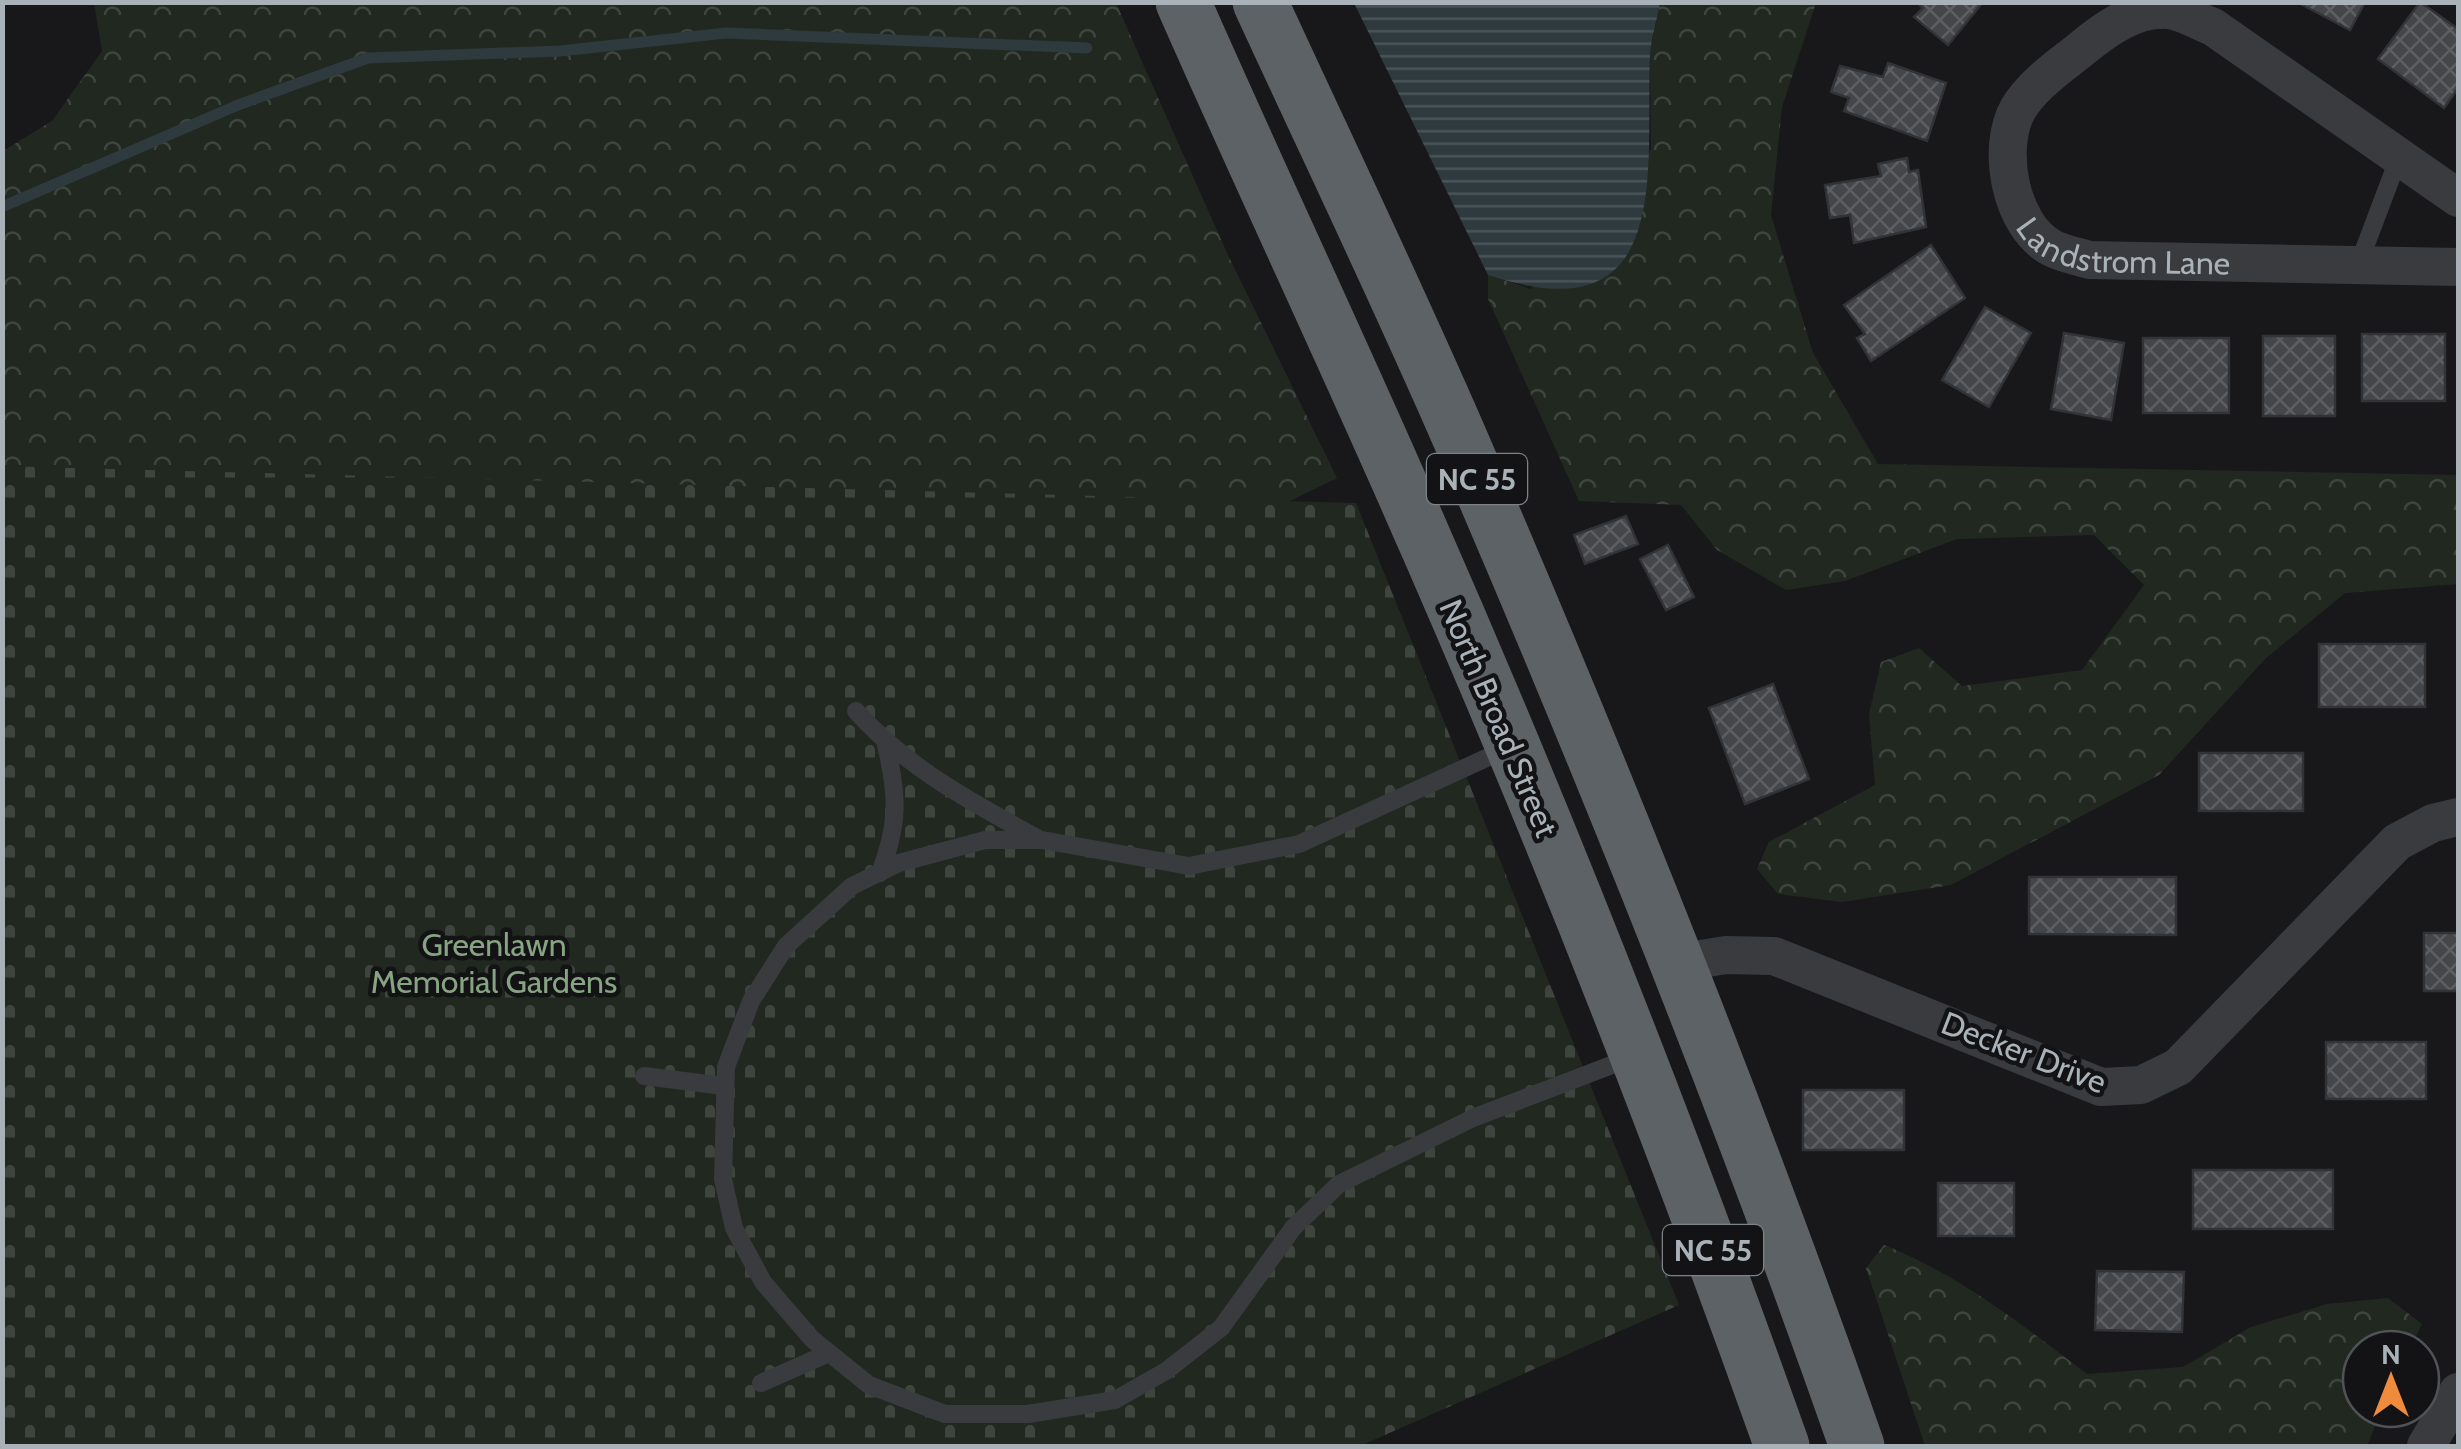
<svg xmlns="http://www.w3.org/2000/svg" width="2461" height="1449" font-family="Cabin,sans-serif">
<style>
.forest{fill:url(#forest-crowns)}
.cemetery{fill:url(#cemetery-stones)}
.water{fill:url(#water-rules)}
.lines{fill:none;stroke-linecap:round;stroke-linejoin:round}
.stream{stroke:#2e3a3e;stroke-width:11}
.building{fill:url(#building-cross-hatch);stroke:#323336;stroke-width:2.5}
.service{stroke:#393b3f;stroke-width:18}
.minor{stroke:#393b3f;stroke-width:38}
.trunk{stroke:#5d6267;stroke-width:55}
.labels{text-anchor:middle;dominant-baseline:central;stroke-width:9;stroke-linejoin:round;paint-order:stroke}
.shield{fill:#131315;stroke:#7d8288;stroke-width:2.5}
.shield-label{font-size:30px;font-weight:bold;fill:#aab2b9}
.street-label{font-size:32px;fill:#aab2b9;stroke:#131315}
.park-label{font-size:32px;fill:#87a482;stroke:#131315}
</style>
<defs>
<pattern id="forest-crowns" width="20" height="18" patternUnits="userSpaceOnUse" patternTransform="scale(2.5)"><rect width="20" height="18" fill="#202820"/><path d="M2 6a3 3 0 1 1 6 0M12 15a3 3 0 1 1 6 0" fill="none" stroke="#3e453e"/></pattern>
<pattern id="cemetery-stones" width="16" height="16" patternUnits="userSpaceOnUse" patternTransform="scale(2.5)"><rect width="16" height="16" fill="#202820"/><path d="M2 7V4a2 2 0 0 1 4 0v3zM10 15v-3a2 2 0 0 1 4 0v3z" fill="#3e453e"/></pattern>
<pattern id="water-rules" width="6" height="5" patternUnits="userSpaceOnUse" patternTransform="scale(2.5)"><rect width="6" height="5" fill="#2e3a3e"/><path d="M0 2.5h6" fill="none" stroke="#4a5458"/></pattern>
<pattern id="building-cross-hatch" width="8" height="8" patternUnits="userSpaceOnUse" patternTransform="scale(2.5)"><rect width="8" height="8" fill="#44464a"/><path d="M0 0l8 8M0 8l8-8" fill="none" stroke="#5c5e62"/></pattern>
</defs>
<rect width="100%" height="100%" fill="#18181a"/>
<path class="forest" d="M94,2L1116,3L1227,253L1337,478L1243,524L3,484V151L52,121L102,51Z
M1660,3H1816L1782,107L1771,215L1813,353L1878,464L2458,475V584L2345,593L2265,659L2159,775L1951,885L1842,902L1778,894L1757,869L1769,842L1875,785L1869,714L1881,662L1919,648L1962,686L2082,670L2144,585L2094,535L1957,539L1845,581L1786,590L1717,550L1681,505L1579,501L1488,299V275L1531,289L1651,149L1650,51Z
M1884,1245C1958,1274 2024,1326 2087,1374L2183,1367L2251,1327L2327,1304L2388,1298L2422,1324L2410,1349H2361V1409H2382L2367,1446H1925L1866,1268Z"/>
<path class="cemetery" d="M3,466L1356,503L1679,1305L1360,1446H3Z"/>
<path class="water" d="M1354,3H1660C1657,20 1651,38 1650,56C1646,177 1673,337 1488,275Z"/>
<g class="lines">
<path class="stream" d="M2,207L238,105L368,58L560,51L726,33L1087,48"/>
</g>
<path class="building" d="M1917,2H1983L1948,45L1914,17L1923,8Z
M2297,2H2365L2350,30Z
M2420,2L2458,29V88L2444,108L2378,59Z
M1888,63L1946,83L1927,141L1844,111L1849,98L1831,92L1840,66L1883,77Z
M1907,158L1909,172L1918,170L1926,227L1854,243L1850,215L1830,218L1825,185L1881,176L1878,164Z
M1931,245L1965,298L1871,361L1857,338L1865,334L1844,305Z
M1985,307L2031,333L1989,407L1942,380Z
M2064,333L2124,343L2111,420L2051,409Z
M2362,334H2445V401H2362Z
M2263,336H2335V416H2263Z
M2143,338H2229V413H2143Z
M1626,516L1638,544L1585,564L1574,535Z
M1668,545L1694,597L1666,610L1640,559Z
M2319,644H2425V707H2319Z
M1773,684L1809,779L1745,804L1709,708Z
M2199,753H2303V811H2199Z
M2029,877H2176V935L2029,934Z
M2424,933H2458V991H2424Z
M2326,1042H2426V1099H2326Z
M1803,1090H1904V1150H1803Z
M2193,1170H2333V1229H2193Z
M1938,1183H2014V1236H1938Z
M2097,1271L2184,1272L2182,1332L2095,1330Z"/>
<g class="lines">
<path class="service" d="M2359,263L2399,157
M856,711C907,768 971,802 1037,838
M1506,749L1299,844L1189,866L1042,840H985L899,863L852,886L786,946L751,1001L726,1067L723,1179L734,1228L763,1282L812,1339L869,1385L945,1414H1028L1115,1400L1166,1371L1221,1328L1293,1228L1339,1184L1473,1118L1630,1058
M880,873C899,822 898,797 886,745
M644,1076L724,1086
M761,1383L829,1353"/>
<g class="minor">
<path id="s1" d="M2458,198L2213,27C2200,22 2183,12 2169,10C2135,7 2104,30 2080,50C2059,67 2032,85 2018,109C1996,148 2010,226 2052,248C2063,254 2078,256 2089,260L2458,267"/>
<path d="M1676,963L1726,955L1774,956L2101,1087L2141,1085L2178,1067L2397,842L2433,823L2458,817"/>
<path d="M2426,1446L2458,1392"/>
</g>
<path class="trunk" d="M1183,2C1252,159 1324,312 1393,468C1536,789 1665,1116 1782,1446
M1260,2C1329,152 1401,301 1466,452C1607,779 1740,1111 1857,1446"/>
</g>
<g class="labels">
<g class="shield">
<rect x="1427" y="454" width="100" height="50" rx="8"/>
<rect x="1663" y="1225" width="100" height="50" rx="8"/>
</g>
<g class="shield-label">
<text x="1477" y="479">NC 55</text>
<text x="1713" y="1250">NC 55</text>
</g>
<g class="street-label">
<text stroke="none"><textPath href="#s1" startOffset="758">Landstrom Lane</textPath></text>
<text transform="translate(1499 718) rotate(67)">North Broad Street</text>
<text transform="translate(2024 1052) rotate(21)">Decker Drive</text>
</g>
<g class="park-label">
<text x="494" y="944">Greenlawn<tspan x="494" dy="37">Memorial Gardens</tspan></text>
</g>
</g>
<rect width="2461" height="1449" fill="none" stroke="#aab2b9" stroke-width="10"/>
<g transform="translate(2391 1379)"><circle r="48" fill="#131315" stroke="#4f5357" stroke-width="2.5"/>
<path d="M0-8L18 38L0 25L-18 38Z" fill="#ee8b3c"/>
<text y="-15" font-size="28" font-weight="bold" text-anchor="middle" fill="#aab2b9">N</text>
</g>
</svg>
